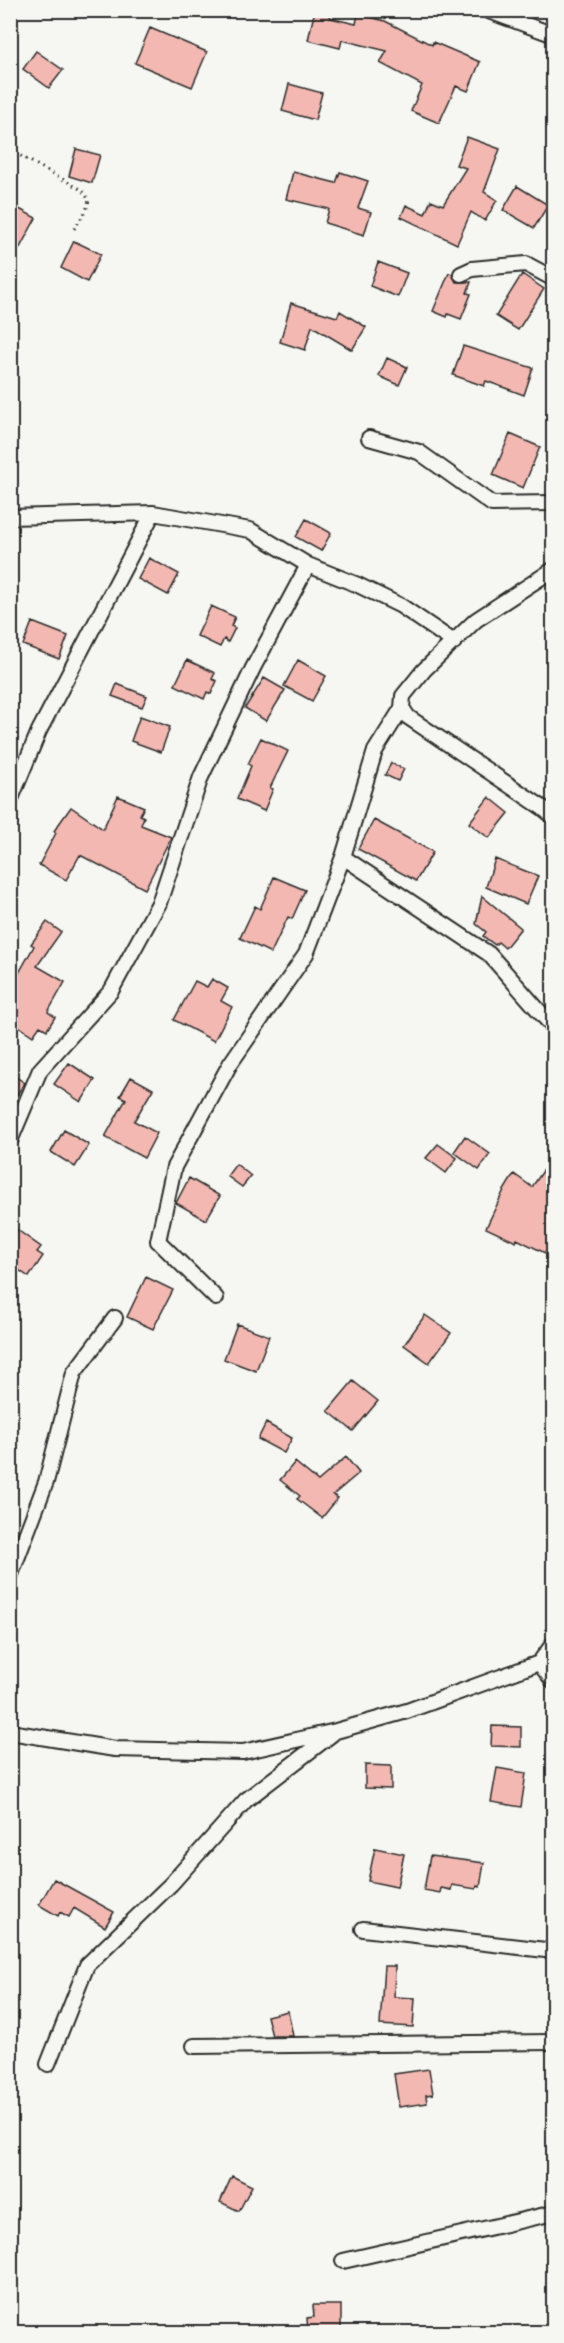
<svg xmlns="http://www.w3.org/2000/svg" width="564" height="2343" font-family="Caveat,sans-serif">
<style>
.building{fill:#f3b8b1;stroke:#2b2b2b;stroke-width:1.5}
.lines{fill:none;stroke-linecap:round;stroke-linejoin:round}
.street-casing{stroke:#2b2b2b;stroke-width:18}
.path{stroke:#2b2b2b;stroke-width:3;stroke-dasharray:1.5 4.5;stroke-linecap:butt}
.street{stroke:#f6f6f2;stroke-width:14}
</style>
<rect width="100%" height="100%" fill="#f6f6f2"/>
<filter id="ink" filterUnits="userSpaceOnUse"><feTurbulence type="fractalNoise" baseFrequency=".0167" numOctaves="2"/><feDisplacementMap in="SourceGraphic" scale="12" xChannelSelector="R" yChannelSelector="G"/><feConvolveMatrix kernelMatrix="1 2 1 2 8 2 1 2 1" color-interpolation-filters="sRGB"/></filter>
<g filter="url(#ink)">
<path class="building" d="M315,10H332L330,18L356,24L358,14L385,21L432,45L433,42L480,62L468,91L456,86L439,123L411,111L422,85L380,63L387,51L342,40L340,48L308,40Z
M150,28L207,52L192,87L135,63Z
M36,51L63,70L49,88L23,69Z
M289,84L322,93L315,120L282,111Z
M467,137L500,149L484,192L497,200L485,221L471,212L457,244L401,217L406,205L425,214L431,200L443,205L466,168L456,165Z
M76,149L100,155L92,183L69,176Z
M293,172L336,183L340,172L368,181L358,208L371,212L364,235L325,223L329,209L286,199Z
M517,186L548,205L534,228L503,210Z
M10,204L36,218L10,266Z
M74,241L101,254L87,282L61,268Z
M378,262L407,273L398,297L370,286Z
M449,273L452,274L456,282H471L467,293L471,294L461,319L448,314L447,317L433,311Z
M522,274L544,289L518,330L496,316Z
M291,303L337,317L340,311L366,327L352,350L312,326L305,350L280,342Z
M463,346L533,368L524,395L486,381L484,386L453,375Z
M387,358L407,367L399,385L379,376Z
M510,434L540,447L523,488L493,475Z
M306,519L331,533L321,551L296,537Z
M149,558L179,574L168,595L138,579Z
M211,606L235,617L231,626L235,628L228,642L224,639L220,647L197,636Z
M32,622L68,636L59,659L23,645Z
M187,660L215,673L212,679L217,681L211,694L207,692L204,699L175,685Z
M298,660L326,676L312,701L284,686Z
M264,678L285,690L266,721L245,708Z
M117,684L147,696L142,707L112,696Z
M140,716L170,727L161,752L131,741Z
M261,738L288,751L270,788L273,789L264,811L237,799L251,766L248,764Z
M391,763L404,769L398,781L385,775Z
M118,796L144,807L140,815L144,817L141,825L171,837L145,889L80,855L66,880L39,865L56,833L54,831L71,807L103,829Z
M489,797L509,813L489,838L469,823Z
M374,820L433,852L416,881L358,849Z
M495,859L538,876L526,904L486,887Z
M274,877L305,890L292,919L288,917L271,953L240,938L255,906L260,909Z
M482,896L521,928L505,948L498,942L495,945L483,936L486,932L476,924Z
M47,922L61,932L37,966L65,982L48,1012L55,1017L47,1030L40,1026L33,1036L10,1020V989L34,946L31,944Z
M212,979L228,988L221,1001L232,1007L214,1041L174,1020L195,981L207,987Z
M69,1063L95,1080L81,1102L54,1084Z
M10,1073L25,1083L10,1104Z
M131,1077L153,1089L134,1121L157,1133L144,1158L105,1137L126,1099L120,1096Z
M64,1130L89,1145L75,1167L51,1152Z
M465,1136L490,1154L479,1170L454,1152Z
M438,1144L457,1158L446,1173L426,1158Z
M554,1155V1235L545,1253L517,1239L516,1242L486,1228L503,1192L514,1174L532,1187Z
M236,1164L251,1176L242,1187L227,1176Z
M189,1178L220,1196L206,1220L176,1203Z
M16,1229L41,1247L37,1252L43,1256L29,1277L10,1264V1237Z
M146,1277L173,1290L153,1329L127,1317Z
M425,1315L451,1333L429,1363L404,1345Z
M237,1324L269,1336L256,1371L224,1359Z
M353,1381L378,1401L353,1431L328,1411Z
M266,1423L292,1438L284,1453L258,1439Z
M346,1457L359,1473L333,1495L338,1498L322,1518L297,1499L300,1496L280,1480L295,1462L318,1481Z
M492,1726L521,1727V1747L491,1746Z
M365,1765L391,1766V1789L365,1788Z
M497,1768L526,1773L521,1807L491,1802Z
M375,1848L404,1854L397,1887L368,1881Z
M430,1856L484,1863L480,1887L477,1886L476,1889L452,1885L451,1890L441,1888L440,1893L424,1890Z
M54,1879L114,1912L105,1927L74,1908L69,1917L60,1912L58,1916L39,1905Z
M384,1966H395L394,1997L415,1998L413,2027L380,2025Z
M288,2011L293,2036H272L267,2016Z
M429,2069L433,2094L426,2095L427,2103L399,2107L394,2074Z
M232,2176L252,2186L239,2211L220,2202Z
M313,2305H341V2332H308L307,2318L314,2317Z"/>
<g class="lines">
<defs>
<path id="street" d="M486,10L554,35
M461,274L472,269L526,264L554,279
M369,438L419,452L492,504L554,503
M10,517L153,513L250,530L308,565L358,585L401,606L454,642
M402,708L408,717L543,808L554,817
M10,801L39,731L153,513
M343,857L489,954L554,1028
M10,1141L40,1070L111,991L159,903L201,777L253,668L308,565
M216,1298L158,1241L174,1167L230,1064L306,954L343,857L375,751L402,708L403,696L424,670L476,620L554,569
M10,1577L46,1482L74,1373L115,1318
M539,1663L554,1682
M10,1732L115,1749L243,1752L336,1731L407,1711L539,1663L554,1643
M363,1929L554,1951
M194,2046L554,2042
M48,2064L87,1965L171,1884L246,1800L332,1734
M343,2261L554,2213"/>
</defs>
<use href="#street" class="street-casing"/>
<path class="path" d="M10,150L82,190L89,200L86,211L74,229"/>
<use href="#street" class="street"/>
</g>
</g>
<rect width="564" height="2343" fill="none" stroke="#f6f6f2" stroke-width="36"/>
<rect x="18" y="18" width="528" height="2307" fill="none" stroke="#2b2b2b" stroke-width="2" filter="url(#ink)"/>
</svg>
